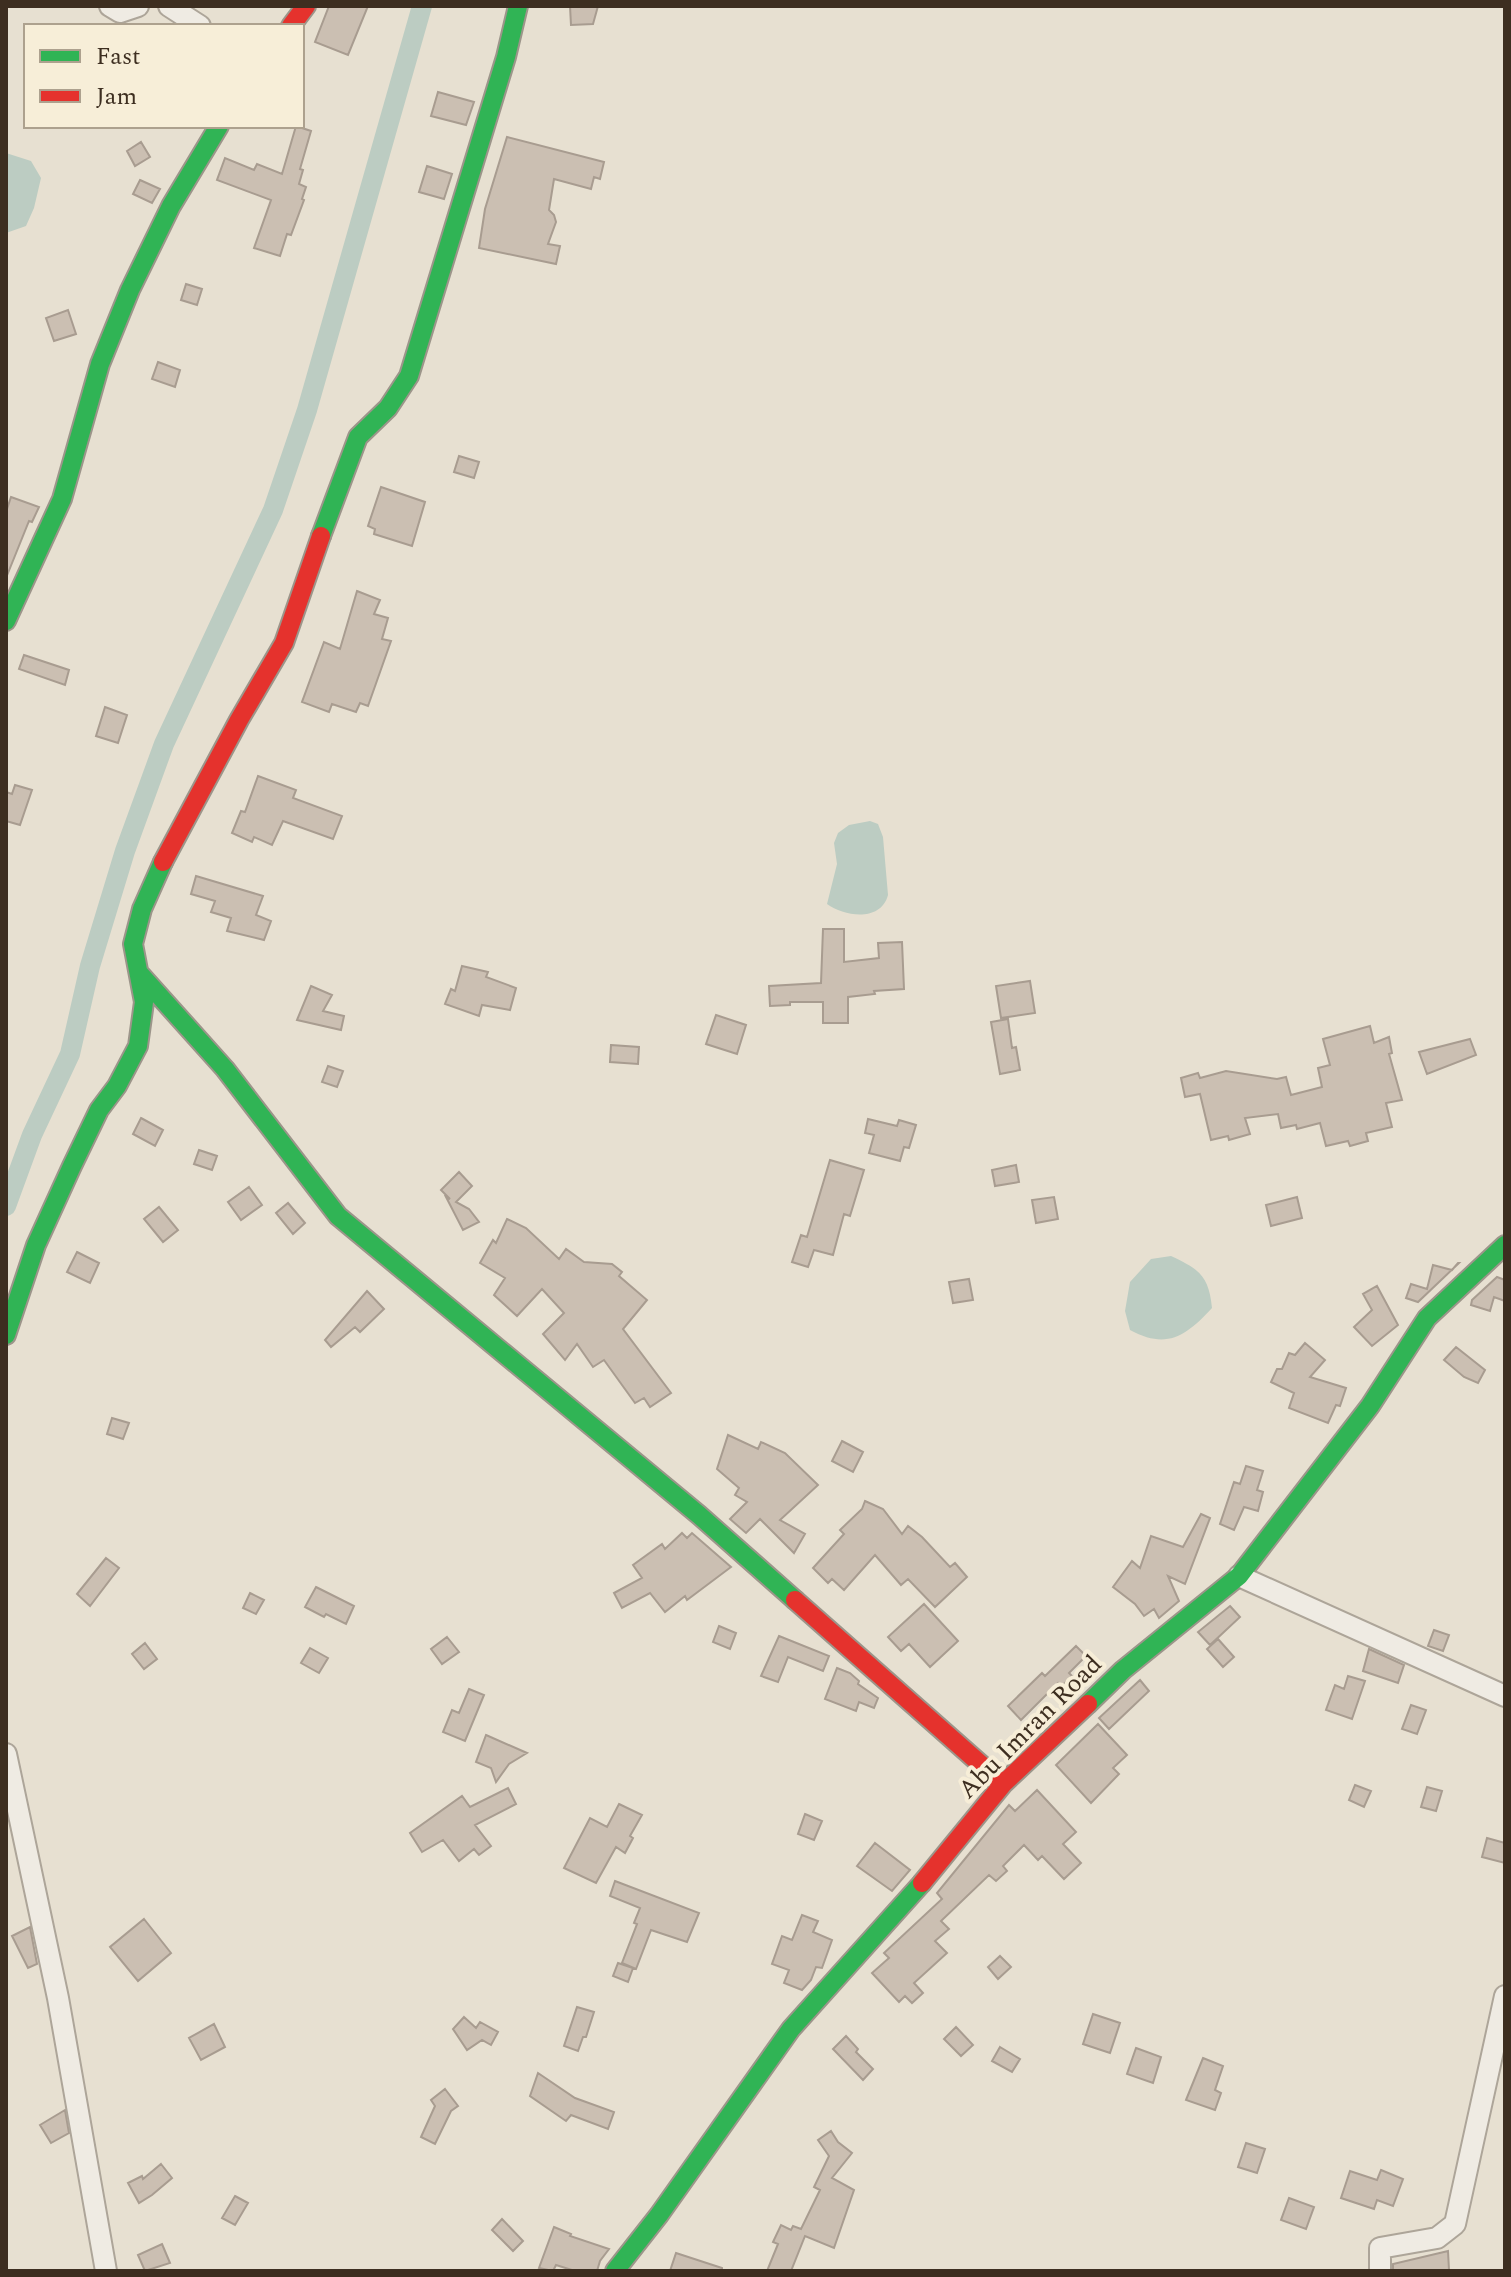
<svg xmlns="http://www.w3.org/2000/svg" width="1511" height="2277" font-family="Spectral,serif">
<style>
.water{fill:#bcccc2}
.lines{fill:none;stroke-linecap:round;stroke-linejoin:round}
.canal{stroke:#bcccc2;stroke-width:20}
.building{fill:#cbbfb2;stroke:#a89c90;stroke-width:2}
.street-casing{stroke:#ada599;stroke-width:24}
.fast-casing{stroke:#9c958a;stroke-width:22}
.jam-casing{stroke:#9c958a;stroke-width:22}
.street{stroke:#efebe3;stroke-width:20}
.fast{stroke:#30b455;stroke-width:18}
.jam{stroke:#e5322d;stroke-width:18}
.labels{text-anchor:middle;dominant-baseline:central;stroke-width:8;stroke-linejoin:round;paint-order:stroke}
.street-label{font-size:26px;fill:#3d2e20;stroke:#f7eed8}
</style>
<rect width="100%" height="100%" fill="#e7e0d1"/>
<path class="water" d="M6,153L31,161L41,178L34,208L26,226L6,233Z
M870,821L878,824L883,837L888,895C881,922 845,917 827,904L837,864L834,843L838,833L849,825Z
M1171,1256C1199,1269 1209,1276 1212,1308C1186,1336 1167,1350 1130,1330L1125,1311L1130,1282L1151,1259Z"/>
<g class="lines">
<path class="canal" d="M6,1206L32,1135L70,1054L90,966L125,851L164,744L273,510L307,410L422,6"/>
</g>
<path class="building" d="M329,6H368L348,55L315,42Z
M570,6H598L593,24L571,25Z
M438,92L474,102L466,125L431,116Z
M296,126L311,131L300,169L303,170L299,184L306,187L302,199L304,200L291,235L287,234L280,256L254,248L271,200L217,180L225,158L254,170L257,164L282,174Z
M507,137L604,162L600,179L594,177L591,189L554,179L549,210L554,215L556,222L548,244L560,246L556,264L479,248L485,209Z
M141,142L150,157L135,166L127,151Z
M427,166L452,174L444,199L419,192Z
M140,180L160,189L152,203L133,194Z
M186,284L202,289L197,305L181,300Z
M68,310L76,334L54,341L46,318Z
M158,362L180,370L175,387L152,379Z
M459,456L479,462L474,478L454,472Z
M381,487L425,502L412,546L374,534L375,529L368,526Z
M11,497L39,507L32,522L29,521L6,578V512Z
M357,591L380,600L374,614L388,618L382,639L391,641L368,706L360,703L356,712L332,704L329,712L302,702L324,642L340,649Z
M24,655L69,670L65,685L19,669Z
M105,707L127,715L118,743L96,736Z
M258,776L296,790L293,798L342,816L333,839L283,821L272,845L254,837L252,842L232,833L241,811L245,812Z
M15,785L32,790L20,825L6,821V792L12,794Z
M196,876L263,896L256,915L271,921L264,940L227,931L231,918L211,912L215,901L191,894Z
M823,929H844V962L879,958L878,943L902,942L904,989L874,991L875,994L848,997V1023H823V1002H790V1005L770,1006L769,986L821,983Z
M462,966L488,972L486,977L516,988L510,1010L482,1005L479,1016L445,1004L451,989L455,991Z
M1030,981L1035,1013L1001,1018L996,986Z
M311,986L332,995L323,1011L344,1016L341,1030L297,1020Z
M716,1015L746,1025L737,1054L706,1044Z
M1008,1019L1012,1048L1016,1047L1020,1070L1000,1074L991,1022Z
M1370,1026L1374,1043L1389,1037L1392,1053L1389,1054L1402,1100L1386,1103L1392,1127L1366,1133L1368,1141L1350,1146L1348,1141L1326,1146L1320,1123L1297,1129L1296,1125L1281,1128L1278,1114L1245,1118L1250,1134L1229,1140L1228,1136L1211,1140L1200,1094L1185,1097L1181,1078L1198,1073L1200,1078L1226,1071L1277,1079L1286,1077L1291,1095L1322,1087L1318,1068L1330,1065L1323,1039Z
M1470,1039L1476,1055L1427,1074L1419,1052Z
M611,1045L639,1047L638,1064L610,1062Z
M328,1066L343,1071L337,1087L322,1082Z
M141,1118L163,1130L155,1146L133,1134Z
M868,1119L897,1126L899,1120L916,1125L909,1148L904,1147L900,1161L869,1153L874,1135L865,1133Z
M199,1150L217,1156L212,1170L194,1164Z
M830,1160L864,1170L850,1216L844,1214L833,1255L814,1250L808,1267L792,1262L801,1235L807,1237Z
M1016,1165L1019,1182L995,1186L992,1170Z
M459,1172L472,1186L456,1202L469,1209L479,1222L463,1230L446,1197L450,1199L441,1190Z
M249,1187L262,1205L241,1220L228,1202Z
M1054,1197L1058,1219L1036,1223L1032,1200Z
M1297,1197L1302,1218L1271,1226L1266,1205Z
M288,1203L305,1223L293,1234L276,1213Z
M159,1207L178,1230L163,1242L144,1219Z
M507,1219L526,1228L559,1259L566,1249L584,1262L612,1264L622,1272L619,1276L647,1300L623,1329L671,1393L650,1407L644,1398L635,1403L604,1360L593,1367L577,1344L565,1360L543,1334L564,1313L542,1289L517,1316L494,1295L505,1278L480,1263L493,1240L496,1243Z
M77,1252L99,1263L90,1283L67,1272Z
M1458,1263H1459L1418,1302L1406,1298L1411,1284L1427,1289L1433,1265L1452,1270Z
M1497,1277L1505,1280V1301L1494,1297L1490,1311L1471,1305L1472,1300Z
M969,1279L973,1300L953,1303L949,1282Z
M1377,1286L1398,1325L1372,1346L1354,1327L1372,1310L1363,1294Z
M367,1291L384,1309L360,1332L355,1327L331,1347L325,1340Z
M1305,1343L1325,1360L1310,1377L1346,1388L1340,1406L1336,1405L1328,1423L1289,1408L1294,1393L1271,1382L1277,1369H1282L1289,1353L1295,1355Z
M1456,1347L1485,1370L1478,1383L1464,1377L1444,1360Z
M112,1418L129,1423L123,1439L107,1434Z
M728,1435L758,1449L761,1442L785,1453L818,1485L780,1520L805,1534L794,1553L760,1519L746,1533L730,1519L747,1502L735,1495L739,1488L717,1469Z
M842,1441L863,1452L853,1472L832,1461Z
M1246,1466L1263,1471L1257,1490L1263,1492L1258,1511L1244,1507L1234,1530L1220,1524L1234,1482L1240,1484Z
M865,1501L883,1509L902,1534L908,1526L922,1537L950,1567L955,1563L967,1577L935,1607L908,1579L901,1585L875,1555L844,1590L832,1579L828,1583L813,1568L844,1534L840,1530L862,1509Z
M1201,1514L1210,1518L1185,1584L1168,1576L1179,1601L1159,1618L1154,1609L1144,1616L1135,1604L1113,1587L1132,1561L1140,1568L1151,1536L1183,1547Z
M682,1533L687,1538L692,1533L731,1567L687,1600L685,1596L665,1612L650,1593L622,1608L614,1593L642,1578L633,1565L662,1544L665,1549Z
M106,1558L119,1568L90,1606L77,1594Z
M316,1587L354,1606L346,1624L326,1614L324,1617L305,1607Z
M250,1593L264,1600L256,1614L243,1608Z
M924,1604L958,1641L930,1667L909,1644L901,1651L888,1637Z
M1230,1606L1240,1617L1210,1645L1198,1632Z
M719,1626L736,1633L730,1649L713,1642Z
M1434,1630L1449,1635L1443,1651L1428,1646Z
M779,1636L829,1656L823,1671L788,1657L778,1682L761,1676Z
M447,1637L459,1652L442,1664L431,1649Z
M1218,1639L1234,1657L1223,1667L1207,1649Z
M145,1643L157,1659L144,1669L132,1654Z
M1076,1646L1086,1656L1069,1673L1072,1676L1061,1687L1058,1683L1021,1720L1008,1706L1042,1673L1045,1676Z
M310,1648L328,1658L319,1673L301,1663Z
M1369,1649L1404,1665L1398,1683L1363,1671Z
M837,1668L850,1673L859,1681L858,1684L878,1698L874,1708L859,1702L856,1711L825,1699Z
M1348,1676L1365,1681L1352,1719L1326,1710L1335,1685L1344,1689Z
M1140,1680L1149,1691L1109,1729L1099,1718Z
M469,1689L484,1695L465,1741L443,1732L452,1710L459,1713Z
M1411,1705L1426,1710L1417,1734L1402,1729Z
M1098,1724L1127,1755L1113,1768L1119,1774L1091,1803L1056,1765Z
M486,1735L527,1753L509,1764L496,1782L491,1768L476,1762Z
M1355,1785L1371,1791L1364,1807L1349,1800Z
M1427,1787L1442,1791L1436,1811L1421,1807Z
M508,1788L516,1804L475,1825L491,1846L479,1855L474,1849L459,1861L443,1840L422,1852L410,1833L462,1796L470,1807Z
M1037,1790L1076,1832L1063,1844L1081,1863L1064,1879L1042,1856L1038,1860L1024,1845L1003,1866L1007,1871L996,1881L989,1875L941,1921L949,1929L935,1941L947,1953L914,1983L923,1993L912,2003L905,1996L899,2002L872,1973L889,1958L884,1953L942,1899L937,1893L1009,1805L1015,1811Z
M619,1804L642,1815L630,1836L633,1838L625,1853L616,1847L596,1883L564,1868L590,1818L607,1827Z
M805,1814L822,1821L814,1840L798,1834Z
M1487,1838L1505,1843V1863L1482,1857Z
M875,1843L910,1870L892,1891L857,1866Z
M615,1881L699,1913L687,1942L651,1930L636,1969L622,1963L637,1924L634,1923L640,1908L610,1896Z
M802,1915L818,1921L813,1932L832,1940L822,1968L816,1967L811,1980L802,1990L784,1983L789,1970L772,1964L782,1936L792,1940Z
M144,1919L171,1953L138,1981L110,1947Z
M30,1927L37,1964L28,1968L12,1936Z
M1000,1956L1011,1967L998,1979L988,1967Z
M618,1963L633,1968L628,1982L613,1976Z
M577,2007L594,2012L586,2037H583L578,2051L564,2046Z
M1093,2014L1120,2023L1110,2053L1083,2044Z
M464,2017L476,2028L480,2022L498,2032L491,2045L482,2040L467,2050L453,2029Z
M214,2024L225,2047L201,2060L189,2038Z
M956,2027L973,2045L961,2056L944,2039Z
M846,2036L858,2049L856,2052L873,2069L863,2080L833,2049Z
M1000,2047L1020,2059L1012,2072L992,2061Z
M1136,2048L1161,2057L1153,2083L1127,2074Z
M1203,2058L1223,2066L1215,2090L1221,2093L1215,2110L1186,2100Z
M538,2073L575,2098L614,2112L608,2129L571,2115L566,2121L530,2096Z
M445,2089L458,2106L451,2111L435,2144L421,2137L435,2106L431,2100Z
M65,2110L69,2133L51,2143L40,2125Z
M831,2131L838,2142L852,2153L832,2178L854,2190L834,2248L805,2236L791,2271H767L778,2244L773,2242L781,2225L791,2230L793,2226L801,2229L820,2190L814,2187L829,2156L818,2140Z
M1246,2143L1265,2149L1257,2173L1238,2167Z
M161,2164L172,2178L152,2195L139,2203L128,2183L142,2176L143,2179Z
M1381,2170L1403,2179L1393,2206L1377,2200L1374,2209L1341,2198L1350,2171L1377,2180Z
M235,2196L248,2203L235,2225L222,2218Z
M1289,2198L1314,2207L1306,2229L1281,2220Z
M502,2219L523,2241L513,2251L492,2230Z
M554,2227L571,2234L570,2236L609,2249L600,2261L597,2271H575L556,2265L553,2271L539,2268Z
M162,2244L170,2263L145,2271L138,2255Z
M1448,2251L1449,2270L1393,2271V2264Z
M676,2253L722,2268V2271H670Z"/>
<g class="lines">
<defs>
<path id="street" d="M110,6L120,12L138,6
M169,6L200,26
M1239,1576L1505,1696
M6,1754L58,1998L106,2271
M1380,2271V2248L1437,2238L1455,2224L1505,1996"/>
<path id="fast" d="M321,536L358,437L388,408L409,376L506,57L518,6
M6,621L62,499L100,364L130,290L171,206L219,126
M139,973L225,1069L338,1216L699,1515L795,1600
M6,1335L36,1245L72,1166L99,1110L117,1086L138,1046L144,1002L133,944L142,909L163,862
M1088,1704L1123,1670L1239,1576L1370,1406L1427,1318L1505,1245
M615,2271L659,2215L791,2029L922,1883"/>
<path id="jam" d="M291,26L306,6
M163,862L239,720L284,643L321,536
M795,1600L1003,1784
M922,1883L1003,1784L1088,1704"/>
</defs>
<use href="#street" class="street-casing"/>
<use href="#fast" class="fast-casing"/>
<use href="#jam" class="jam-casing"/>
<use href="#street" class="street"/>
<use href="#fast" class="fast"/>
<use href="#jam" class="jam"/>
</g>
<g class="labels">
<g class="street-label">
<text transform="translate(1030 1727) rotate(-45)">Abu Imran Road</text>
</g>
</g>
<rect width="1511" height="2277" fill="none" stroke="#3d2e20" stroke-width="16"/>
<rect x="24" y="24" width="280" height="104" fill="#f7eed8" stroke="#ada18e" stroke-width="2"/>
<rect x="40" y="50" width="40" height="12" fill="#30b455" stroke="#ada18e" stroke-width="2"/>
<text x="96" y="64" font-size="24" fill="#3d2e20">Fast</text>
<rect x="40" y="90" width="40" height="12" fill="#e5322d" stroke="#ada18e" stroke-width="2"/>
<text x="96" y="104" font-size="24" fill="#3d2e20">Jam</text>
</svg>
